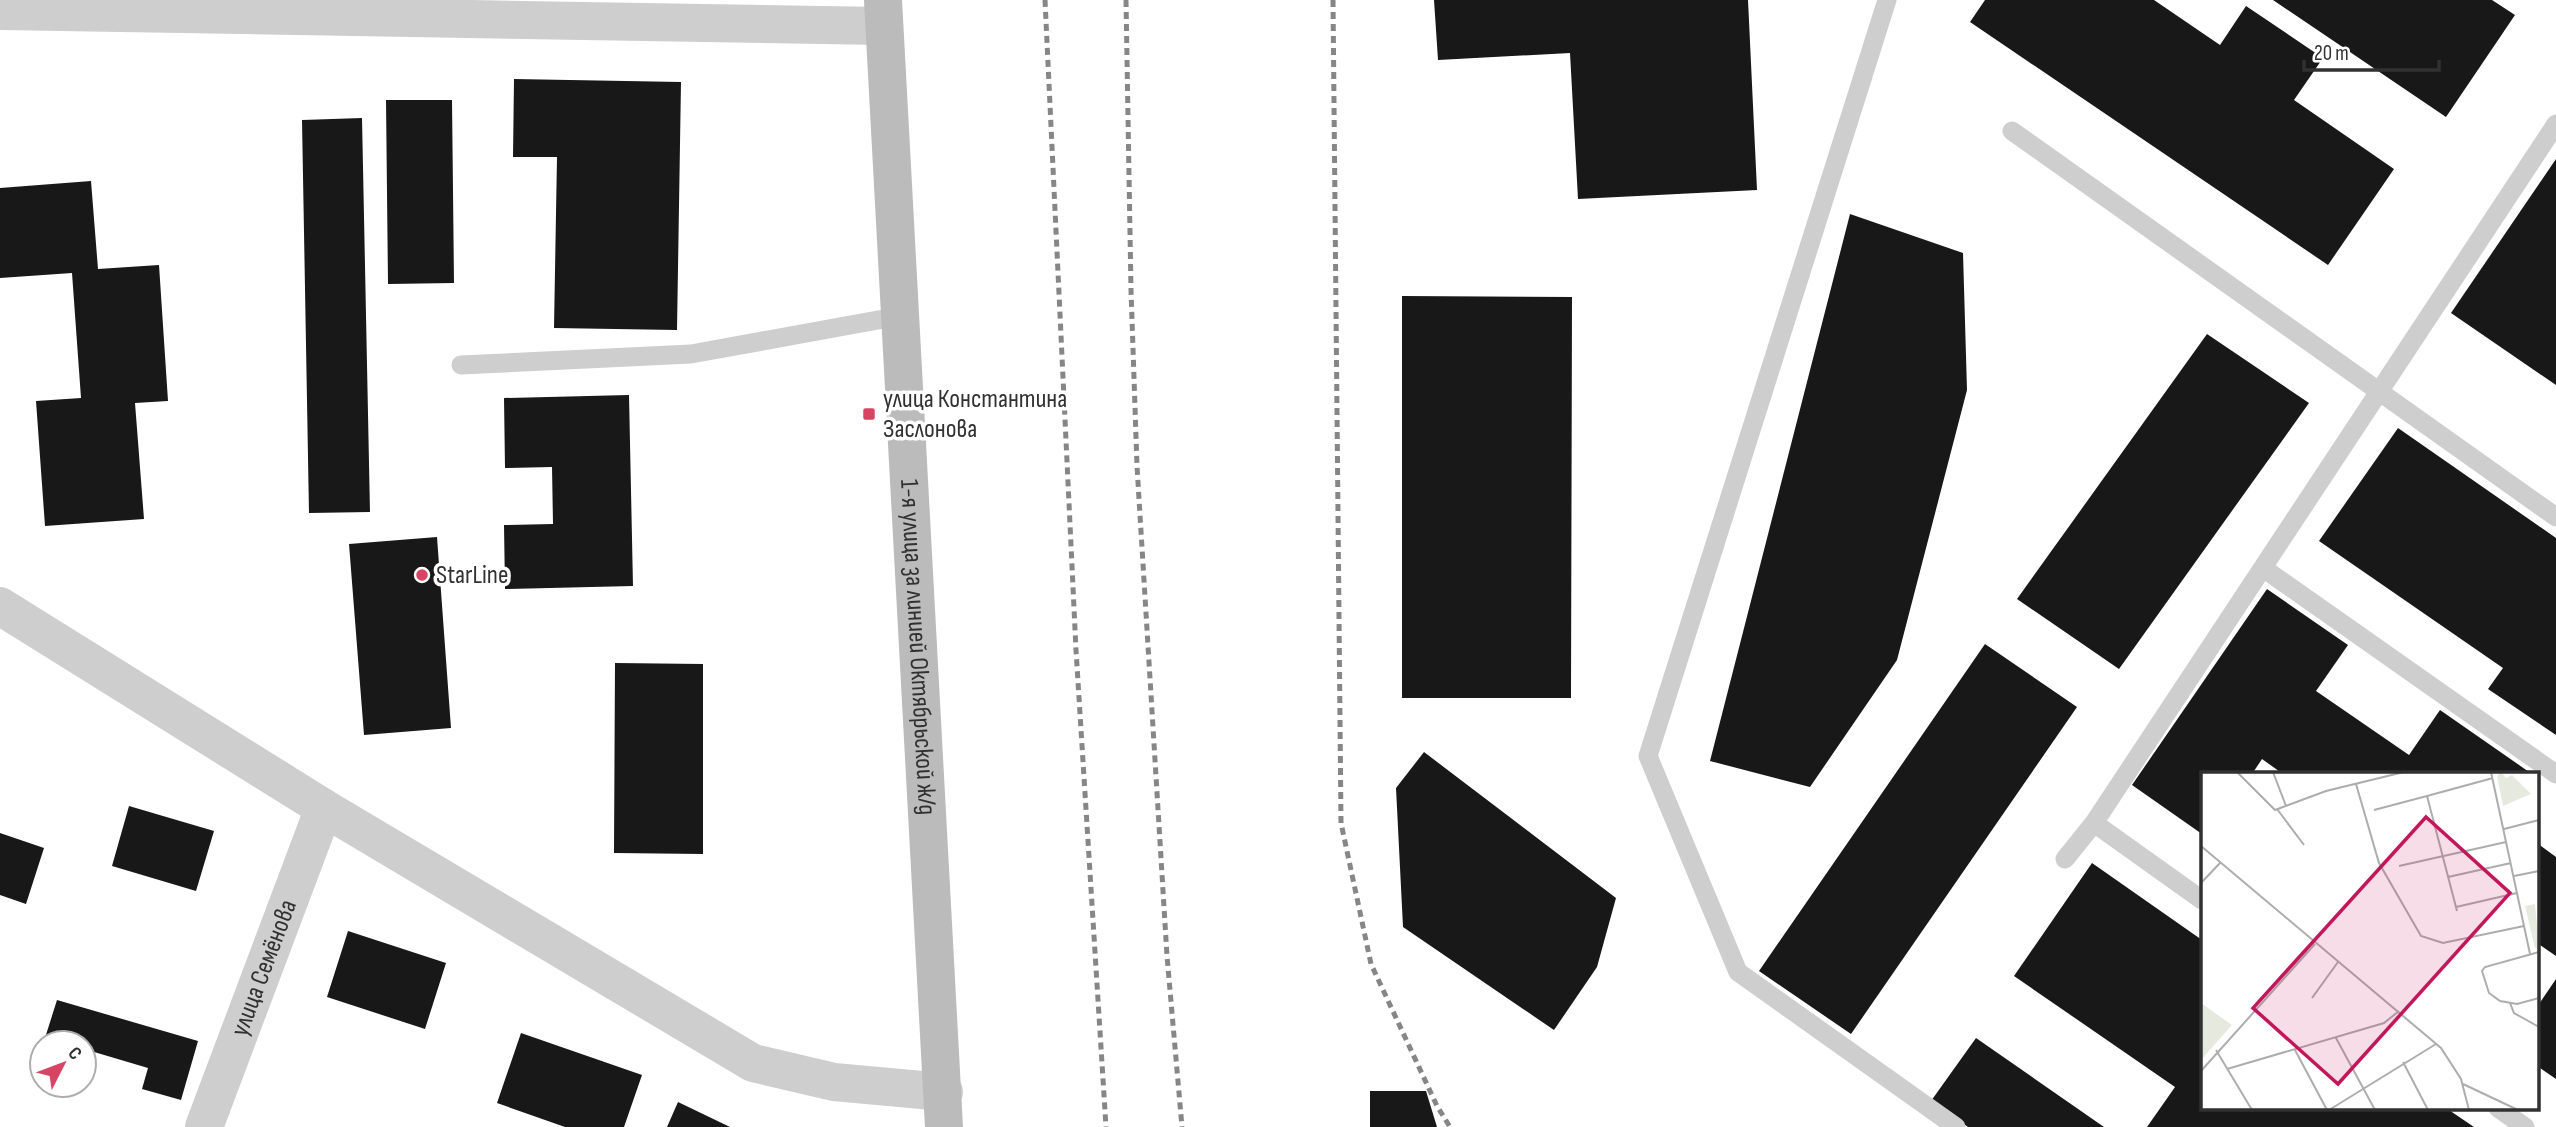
<svg xmlns="http://www.w3.org/2000/svg" width="2556" height="1127" font-family="'Sofia Sans Condensed',sans-serif">
<style>
.building{fill:#181818}
.lines{fill:none;stroke-linecap:round;stroke-linejoin:round}
.lane{stroke:#cecece;stroke-width:19}
.street{stroke:#cecece;stroke-width:38}
.secondary{stroke:#bbb;stroke-width:38}
.rail{stroke:#868686;stroke-width:5;stroke-dasharray:7 5;stroke-linecap:butt}
.poi-dot{fill:#d84464;stroke:#fff;stroke-width:2.5}
.labels{text-anchor:middle;dominant-baseline:central;stroke-width:7;stroke-linejoin:round;paint-order:stroke}
.poi-label{font-size:26px;fill:#313131;stroke:#fff;text-anchor:start}
.street-label{font-size:26px;fill:#313131;stroke:#fff}
.inset-road{fill:none;stroke:#adadad;stroke-width:2}
.view{fill:#c2185b;fill-opacity:0.15;stroke:#c2185b;stroke-width:3.5}
.inset-edge{fill:none;stroke:#313131;stroke-width:3.5}
</style>
<rect width="100%" height="100%" fill="#fff"/>
<path class="building" d="M1434,0H1748L1757,190L1578,199L1570,53L1438,60Z
M1985,0H2154L2220,45L2246,6L2323,58L2294,100L2394,169L2328,265L1970,22Z
M2273,0H2492L2515,15L2446,117Z
M514,79L681,82L677,330L554,328L557,157H513Z
M386,100H452L454,283L388,284Z
M362,118L370,512L309,513L302,120Z
M2556,159V385L2451,313Z
M91,181L98,269L159,265L168,401L135,403L144,519L45,526L36,401L81,398L72,273L0,278V188Z
M1850,214L1963,253L1967,390L1897,660L1810,787L1710,761Z
M1402,296L1572,297L1571,698H1402Z
M2207,334L2309,403L2119,669L2017,599Z
M629,395L633,586L505,589L504,525L553,524L552,467L505,468L504,398Z
M2398,428L2556,538V735L2488,689L2503,668L2319,541Z
M437,537L451,728L364,735L349,544Z
M2267,589L2348,645L2316,691L2409,755L2440,710L2532,774H2283L2262,759L2252,774H2202V834L2132,785Z
M1985,644L2077,707L1851,1034L1759,971Z
M615,663L703,664V854L614,853Z
M1424,752L1616,898L1597,967L1554,1030L1403,927L1396,788Z
M129,806L214,831L196,891L112,866Z
M0,833L44,848L26,904L0,895Z
M2537,843L2556,857V956L2537,943Z
M2092,863L2202,940V1108H2446L2474,1127H2147L2175,1087L2014,976Z
M348,931L446,963L425,1029L327,997Z
M2556,979V1079L2537,1066V1007Z
M57,1000L198,1041L181,1100L142,1089L148,1068L84,1049V1043H62L45,1038Z
M521,1033L642,1075L624,1127H565L497,1103Z
M1976,1038L2104,1127H1968L1931,1101Z
M1370,1091H1426L1437,1127H1370Z
M678,1102L730,1127H667Z"/>
<g class="lines">
<path class="lane" d="M1887,0L1648,756L1738,972L1956,1127
M2012,131L2556,517
M461,365L691,354L900,316
M2263,568L2556,774
M2094,823L2202,900
M2065,859L2094,823L2556,124
M2498,1108L2525,1127"/>
<g class="street">
<path d="M0,11L883,26"/>
<path d="M0,606L324,808L753,1063L834,1082L944,1092"/>
<path id="s1" d="M204,1127L324,808"/>
</g>
<path class="secondary" id="s2" d="M883,0L944,1127"/>
<path class="rail" d="M1045,0L1076,650L1106,1127
M1126,0L1131,290L1137,466L1167,956L1182,1127
M1333,0L1341,823L1371,964L1437,1106L1450,1127"/>
</g>
<g class="poi-dot">
<rect x="862" y="407" width="14" height="14" rx="3.5"/>
<circle cx="422" cy="575" r="7"/>
</g>
<g class="labels">
<g class="poi-label">
<text x="883" y="399">улица Константина<tspan x="883" dy="30">Заслонова</tspan></text>
<text x="436" y="575">StarLine</text>
</g>
<g class="street-label">
<text stroke="none"><textPath href="#s2" startOffset="648">1-я улица за линией Октябрьской ж/д</textPath></text>
<text stroke="none"><textPath href="#s1" startOffset="170">улица Семёнова</textPath></text>
</g>
</g>
<g transform="translate(2201 772)">
<rect width="338" height="338" fill="#fff"/>
<path d="M300,0L305,6L311,3L330,22L311,30L306,14L311,30L302,34L296,4ZM334,132L338,176H334L324,134ZM0,231L31,253L0,288Z" fill="#e6eade"/>
<path class="inset-road" d="M36,0L74,38L125,19L203,0M72,0L85,34M290,0L329,182M155,12L178,91L220,164L242,171L323,154M76,37L103,73M173,38L226,24M303,57L338,48M0,74L240,276L260,307L268,338M198,94L305,70M313,104L338,99M247,105L310,91M0,111L20,90M255,135L316,121M256,139L226,24L292,6M338,180L284,195L281,199L288,221L299,229L316,232L338,226M111,226L137,190M309,231L313,241L338,255M135,266L174,338M15,278L51,338M94,278L126,338M202,290L227,338M26,297L183,251L198,239M0,299L114,172M262,312L317,338M128,338L235,272"/>
<path class="view" d="M225,45L309,121L137,312L52,236Z"/>
<rect width="338" height="338" class="inset-edge"/>
</g>
<g transform="translate(63 1064) rotate(48)"><circle r="33" fill="#ffffff" stroke="#adadad" stroke-width="2"/>
<path d="M0-5L12 26L0 18L-12 26Z" fill="#d84464"/>
<text y="-10" font-size="19" font-weight="bold" text-anchor="middle" fill="#313131">С</text>
</g>
<path d="M2304 60v10h135v-10" fill="none" stroke="#313131" stroke-width="3.5"/>
<text x="2314" y="60" font-size="21" fill="#313131" stroke="#ffffff" stroke-width="5" paint-order="stroke">20 m</text>
</svg>
